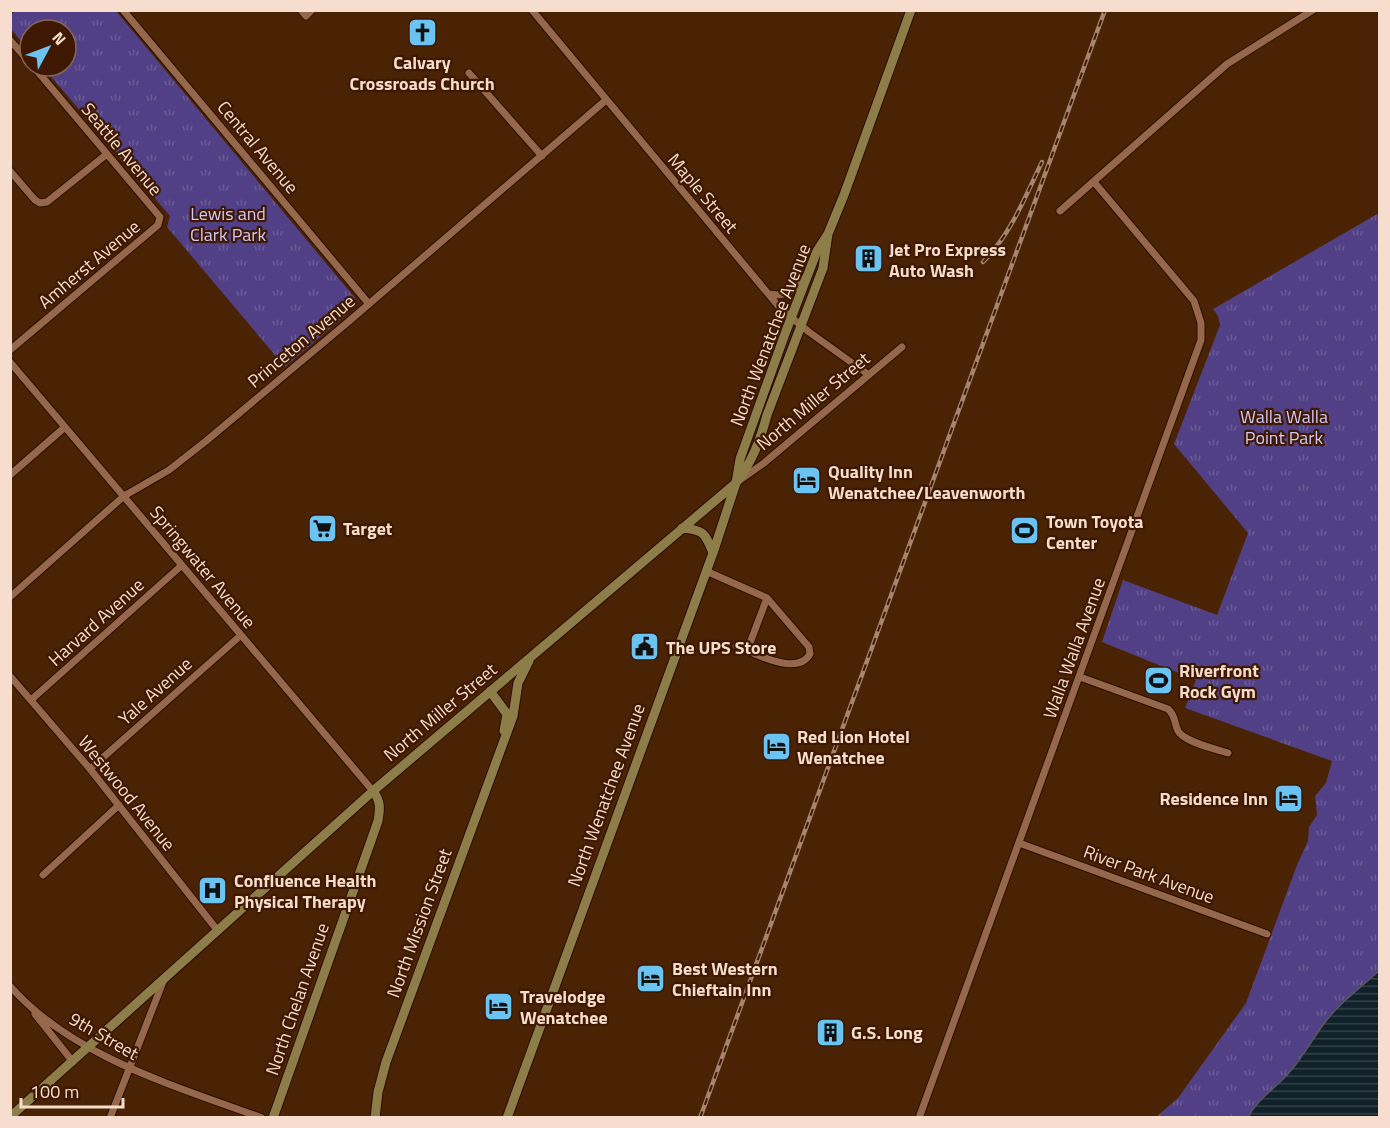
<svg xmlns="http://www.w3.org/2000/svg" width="1390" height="1128" font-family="'Titillium Web',sans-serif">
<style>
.park{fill:url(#park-tufts)}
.water{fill:url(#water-rules);stroke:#55595b;stroke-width:1.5}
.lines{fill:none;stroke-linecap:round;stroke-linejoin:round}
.minor-casing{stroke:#2a0d00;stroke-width:9}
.major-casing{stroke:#2a0d00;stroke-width:11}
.minor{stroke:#95684b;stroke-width:7}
.major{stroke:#8d7e49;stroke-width:9}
.rail-casing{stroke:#a6856f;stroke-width:4.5}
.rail{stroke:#3e1800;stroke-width:2;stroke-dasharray:7;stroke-linecap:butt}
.labels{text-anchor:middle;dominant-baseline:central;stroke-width:4.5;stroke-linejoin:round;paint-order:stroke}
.poi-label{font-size:18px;font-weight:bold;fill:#f7ddcd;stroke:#3e1800;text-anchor:start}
.street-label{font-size:18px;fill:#f7ddcd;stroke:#3e1800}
.park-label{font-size:18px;fill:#d0c8f9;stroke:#3e1800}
</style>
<defs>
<pattern id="park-tufts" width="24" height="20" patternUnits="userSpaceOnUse" patternTransform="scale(1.5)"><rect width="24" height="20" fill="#514085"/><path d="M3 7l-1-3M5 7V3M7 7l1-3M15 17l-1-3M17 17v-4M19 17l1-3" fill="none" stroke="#6b5b95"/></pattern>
<pattern id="water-rules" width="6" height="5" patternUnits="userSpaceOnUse" patternTransform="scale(1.5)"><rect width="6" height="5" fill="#10212a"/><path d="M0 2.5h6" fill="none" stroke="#344148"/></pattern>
</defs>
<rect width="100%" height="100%" fill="#4a2204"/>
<path class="park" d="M15,11H116L355,298V305L347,311L348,313L285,367L167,227L170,216L42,66H66V30H30V52L11,29V15Z
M1379,213V971C1360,988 1338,1004 1323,1025C1311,1041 1302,1059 1288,1074C1274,1089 1258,1099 1248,1117H1156L1178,1098L1246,1003L1297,865L1308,841L1309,827L1317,815L1315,796L1326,783L1332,761L1185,708L1196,680L1102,642L1123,580L1217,615L1248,533L1174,444L1220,325L1218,316L1213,309Z"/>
<path class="water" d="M1379,971V1117H1248C1258,1099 1274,1089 1288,1074C1302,1059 1311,1041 1323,1025C1338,1004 1360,988 1379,971Z"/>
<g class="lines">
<defs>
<path id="minor" d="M123,10L369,304
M301,10L306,16L312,10
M532,10L780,308L809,332L869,375
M10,40L30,63
M469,73L542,156
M10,171L35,200L40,203L47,202L107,154
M1060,211L1227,64L1313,10
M769,294C786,297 794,291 805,278
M10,350L158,225L160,217L33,66
M10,362L373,791
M10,475L65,427
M740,480L764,463L902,347
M706,571L767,598L809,647L810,654C797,677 754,653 736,646
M10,597L124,496L169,470L206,441L348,322L606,100
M747,651L767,598
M10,676L90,769L218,931
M1080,677L1168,709C1176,716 1174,723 1178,731C1184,742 1216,749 1228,753
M31,700L181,566
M90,769L240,636
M1019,843L1267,934
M43,875L119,805
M10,986C72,1057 176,1086 262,1118
M35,1014L73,1062
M110,1118L163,982
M919,1118L1201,340V323L1194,301L1094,182"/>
<path id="major" d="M682,528C704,530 705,533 713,553
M490,691L507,714L504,731
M10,1117L373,791L736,483C752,462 760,441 767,415L823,268L828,234
M273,1118L378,821C380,809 381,801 373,791
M375,1118L378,1092L386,1062L513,716L518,683L529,661
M507,1118L713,553L736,483L740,459L786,331L817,251L828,234L844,195L911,10"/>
</defs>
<use href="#minor" class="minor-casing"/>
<use href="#major" class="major-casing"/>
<use href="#minor" class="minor"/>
<use href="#major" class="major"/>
<defs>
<path id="rail" d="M983,262C1011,234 1025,197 1042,162
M700,1118L1105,10"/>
</defs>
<use href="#rail" class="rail-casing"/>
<use href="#rail" class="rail"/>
</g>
<defs>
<symbol id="church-square" viewBox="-11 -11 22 22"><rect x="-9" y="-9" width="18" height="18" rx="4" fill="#6ac3f1" stroke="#3e1800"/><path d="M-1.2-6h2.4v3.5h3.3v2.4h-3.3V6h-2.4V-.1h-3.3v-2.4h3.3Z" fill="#111"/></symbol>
<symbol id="building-square" viewBox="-11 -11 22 22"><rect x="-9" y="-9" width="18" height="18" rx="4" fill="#6ac3f1" stroke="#3e1800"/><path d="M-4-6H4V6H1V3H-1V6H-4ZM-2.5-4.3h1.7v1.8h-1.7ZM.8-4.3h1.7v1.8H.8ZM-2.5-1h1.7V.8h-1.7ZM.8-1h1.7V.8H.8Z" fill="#111"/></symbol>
<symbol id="hotel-square" viewBox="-11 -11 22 22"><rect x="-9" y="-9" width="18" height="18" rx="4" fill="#6ac3f1" stroke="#3e1800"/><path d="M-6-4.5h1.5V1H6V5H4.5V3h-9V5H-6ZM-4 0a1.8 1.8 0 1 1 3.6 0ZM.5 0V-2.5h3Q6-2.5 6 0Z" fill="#111"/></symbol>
<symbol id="supermarket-square" viewBox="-11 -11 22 22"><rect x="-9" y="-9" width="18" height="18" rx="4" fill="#6ac3f1" stroke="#3e1800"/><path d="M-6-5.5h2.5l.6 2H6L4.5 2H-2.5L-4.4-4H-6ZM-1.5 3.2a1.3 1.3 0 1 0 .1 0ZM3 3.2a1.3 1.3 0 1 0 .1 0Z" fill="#111"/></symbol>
<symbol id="stadium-square" viewBox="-11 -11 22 22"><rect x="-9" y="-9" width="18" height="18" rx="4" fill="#6ac3f1" stroke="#3e1800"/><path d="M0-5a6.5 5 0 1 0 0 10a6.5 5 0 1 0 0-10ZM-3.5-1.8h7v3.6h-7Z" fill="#111"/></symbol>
<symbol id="civic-square" viewBox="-11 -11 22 22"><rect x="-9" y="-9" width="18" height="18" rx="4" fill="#6ac3f1" stroke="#3e1800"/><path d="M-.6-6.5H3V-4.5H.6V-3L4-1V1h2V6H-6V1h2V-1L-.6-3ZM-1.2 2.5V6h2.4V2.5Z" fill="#111"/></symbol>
<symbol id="hospital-square" viewBox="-11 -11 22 22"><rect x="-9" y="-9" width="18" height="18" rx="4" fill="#6ac3f1" stroke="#3e1800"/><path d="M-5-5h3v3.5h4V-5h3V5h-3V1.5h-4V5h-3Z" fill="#111"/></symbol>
</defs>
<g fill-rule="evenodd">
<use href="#church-square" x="406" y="16" width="33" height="33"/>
<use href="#building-square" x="852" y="242" width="33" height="33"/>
<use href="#hotel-square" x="790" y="464" width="33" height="33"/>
<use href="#supermarket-square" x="306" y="512" width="33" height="33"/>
<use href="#stadium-square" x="1008" y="514" width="33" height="33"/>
<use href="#civic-square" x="628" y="630" width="33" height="33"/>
<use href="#stadium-square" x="1142" y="664" width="33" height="33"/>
<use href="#hotel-square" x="760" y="730" width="33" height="33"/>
<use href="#hotel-square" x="1272" y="782" width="33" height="33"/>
<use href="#hospital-square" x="196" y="874" width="33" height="33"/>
<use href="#hotel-square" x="634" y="962" width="33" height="33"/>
<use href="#hotel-square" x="482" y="990" width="33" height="33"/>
<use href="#building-square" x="814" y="1016" width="33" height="33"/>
</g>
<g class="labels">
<g class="poi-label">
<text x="422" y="62" text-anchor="middle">Calvary<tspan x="422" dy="21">Crossroads Church</tspan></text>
<text x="889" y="249">Jet Pro Express<tspan x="889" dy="21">Auto Wash</tspan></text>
<text x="828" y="471">Quality Inn<tspan x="828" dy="21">Wenatchee/Leavenworth</tspan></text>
<text x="1046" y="521">Town Toyota<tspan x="1046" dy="21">Center</tspan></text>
<text x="343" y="528">Target</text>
<text x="666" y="647">The UPS Store</text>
<text x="1179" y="670">Riverfront<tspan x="1179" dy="21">Rock Gym</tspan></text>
<text x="797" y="736">Red Lion Hotel<tspan x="797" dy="21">Wenatchee</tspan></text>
<text x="1268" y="798" text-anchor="end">Residence Inn</text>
<text x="234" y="880">Confluence Health<tspan x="234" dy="21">Physical Therapy</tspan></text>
<text x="672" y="968">Best Western<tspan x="672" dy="21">Chieftain Inn</tspan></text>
<text x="520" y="996">Travelodge<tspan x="520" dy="21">Wenatchee</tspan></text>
<text x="851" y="1032">G.S. Long</text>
</g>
<g class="street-label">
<text transform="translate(258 147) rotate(50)">Central Avenue</text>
<text transform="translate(122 149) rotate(50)">Seattle Avenue</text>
<text transform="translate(703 193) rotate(50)">Maple Street</text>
<text transform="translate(89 264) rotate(-40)">Amherst Avenue</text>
<text transform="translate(770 335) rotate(-69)">North Wenatchee Avenue</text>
<text transform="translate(301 341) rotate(-40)">Princeton Avenue</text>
<text transform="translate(813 401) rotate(-40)">North Miller Street</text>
<text transform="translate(203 567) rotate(50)">Springwater Avenue</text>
<text transform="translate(96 622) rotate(-42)">Harvard Avenue</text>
<text transform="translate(1074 648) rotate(-70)">Walla Walla Avenue</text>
<text transform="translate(155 691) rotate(-42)">Yale Avenue</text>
<text transform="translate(440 712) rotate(-40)">North Miller Street</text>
<text transform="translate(127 793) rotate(51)">Westwood Avenue</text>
<text transform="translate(606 795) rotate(-70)">North Wenatchee Avenue</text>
<text transform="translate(1149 874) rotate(20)">River Park Avenue</text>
<text transform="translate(419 923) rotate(-70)">North Mission Street</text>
<text transform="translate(297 999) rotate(-71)">North Chelan Avenue</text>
<text transform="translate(104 1036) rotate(30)">9th Street</text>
</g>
<g class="park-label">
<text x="228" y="213">Lewis and<tspan x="228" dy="21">Clark Park</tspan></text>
<text x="1284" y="416">Walla Walla<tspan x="1284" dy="21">Point Park</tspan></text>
</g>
</g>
<rect width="1390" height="1128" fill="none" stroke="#f7ddcd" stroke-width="24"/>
<g transform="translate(48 48) rotate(49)"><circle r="28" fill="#3e1800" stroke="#886752" stroke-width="1.5"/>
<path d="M0-4.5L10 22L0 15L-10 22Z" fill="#6ac3f1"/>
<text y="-9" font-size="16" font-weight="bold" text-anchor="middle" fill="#f7ddcd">N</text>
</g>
<path d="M21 1098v9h102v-9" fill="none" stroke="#f7ddcd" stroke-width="3"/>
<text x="30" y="1098" font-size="18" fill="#f7ddcd" stroke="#3e1800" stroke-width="4.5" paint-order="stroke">100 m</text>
</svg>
